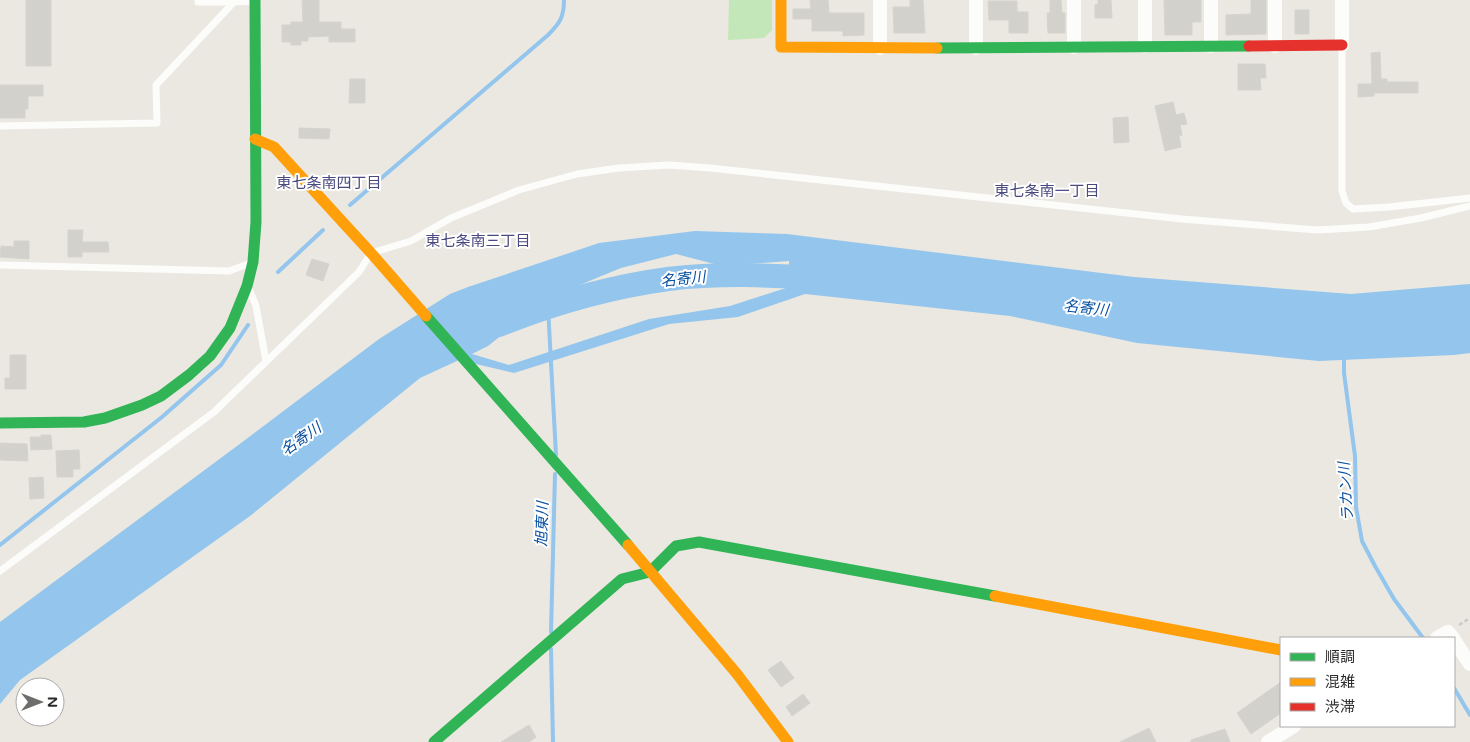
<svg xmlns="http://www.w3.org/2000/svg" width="1470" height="742" font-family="'Varela Round','Noto Sans JP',sans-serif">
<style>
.green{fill:#c4e7b9}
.water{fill:#93c5ed;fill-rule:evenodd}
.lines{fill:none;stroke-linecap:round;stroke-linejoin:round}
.stream{stroke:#93c5ed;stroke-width:4}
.river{stroke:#93c5ed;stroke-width:24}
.building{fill:#d3d1cc;stroke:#d5d3cd}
.path{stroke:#cacac9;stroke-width:2.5;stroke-dasharray:4 2.5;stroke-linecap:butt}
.lane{stroke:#fcfcfa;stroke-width:7}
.street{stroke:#fcfcfa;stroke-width:14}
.fast{stroke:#30b455;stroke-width:11}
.slow{stroke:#ff9f0a;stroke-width:11}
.jam{stroke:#e5322d;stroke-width:11}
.labels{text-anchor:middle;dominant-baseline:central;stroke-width:4;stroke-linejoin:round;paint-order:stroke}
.neighbourhood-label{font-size:15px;fill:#4b4a7e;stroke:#fff}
.water-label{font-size:15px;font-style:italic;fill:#0950a2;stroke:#fff}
</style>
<rect width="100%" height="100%" fill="#eae8e1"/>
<path class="green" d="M729,0H772V30L764,38L728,40Z"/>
<path class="water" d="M695,231L787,234L1134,277L1351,294L1470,284V353L1454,355L1319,361L1137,343L1010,316L805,294L738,317L669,324L514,373L459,360L420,378L250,516L20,680L0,704V622L237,446L379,339L450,294L468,287L599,243ZM676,254L722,266L789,261V287L730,306L649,319L509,365L472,354L488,346L548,298L621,268Z"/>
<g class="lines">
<path class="stream" d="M350,205L548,35C560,23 564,17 564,0
M278,272L323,230
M548,307L556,455
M1344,355V373L1355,456L1356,507L1362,541L1375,566L1394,599L1423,638
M0,545L162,417L221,365L248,325
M551,632L555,474
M551,649L553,742
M1454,688L1470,715"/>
<path class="river" d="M499,325C553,303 610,287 668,279C719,273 771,275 821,278"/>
</g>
<path class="building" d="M26,0H51V66H26Z
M302,0H319V22H341V29H355V42H329V36L308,37V41H301V45H291V42H282V25H291V22H303Z
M810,0H828L829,13H864V35L843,36V31H812V19H793V9H811Z
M910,0H923L925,33H894L893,7H910Z
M1050,0H1061L1062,13H1065V33H1048L1047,13H1050Z
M1098,0H1111L1112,18H1095V5L1098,4Z
M1164,0H1201V22H1192V35H1165Z
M1251,0H1266V34L1226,35V15L1251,14Z
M988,1H1017V12H1028V33H1009V20H989Z
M1295,10H1309V34H1295Z
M1380,52L1381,79H1387V82H1418V93H1374V96L1358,97V84H1372L1371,53Z
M1238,64H1265L1266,78H1260L1261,90H1238Z
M350,79H365V103H349Z
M0,85H43V96H28V109H25V118H0Z
M1173,102L1176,115L1184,113L1187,124L1180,125L1182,135L1179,136L1181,147L1165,151L1155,106Z
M1128,117L1129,142L1114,143L1113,118Z
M299,128L330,129L329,139L299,138Z
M68,230H83L82,242H108L109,252H82V257H68Z
M14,241H29V259L0,257L1,246L14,247Z
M312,259L329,264L323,281L306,275Z
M10,355H26V389H5V378H10Z
M41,435H51L52,449L31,450L30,437H41Z
M0,443L27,444L28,461L0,460Z
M79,450L80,469H73V477H57L56,451Z
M43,477L44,498L30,499L29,478Z
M781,661L794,678L781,687L768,670Z
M1281,682V713L1251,734L1237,713Z
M803,694L810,703L792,716L786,707Z
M529,725L536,737L529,742H501Z
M1149,728L1156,742H1120Z
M1225,729L1230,742H1191V740Z"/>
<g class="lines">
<path class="path" d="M1459,625L1470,618"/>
<path class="lane" d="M198,0V2H234
M1342,46V191L1346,203L1353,209L1389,207L1470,198
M0,126L157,123L156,85L234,2L254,1
M0,265L229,271L251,263
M249,289L256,306L266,361
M0,571L214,412L359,272L371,253L411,241L451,218L519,190L577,174L619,168L669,165L710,168L1182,219L1317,230L1369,227L1421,218L1470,206"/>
<path class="street" d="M880,0V48
M1145,0V46
M1342,45V0
M1211,46V0
M1275,46V0
M1074,47V0
M976,48V0
M1437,638L1448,632L1453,638
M1454,640L1470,664
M1268,742L1294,726"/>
<path class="fast" d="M937,48L1249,46
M426,316L628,545
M0,423L84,422L105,418L142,405L161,396L189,375L210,356L230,328L247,286L253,262L256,222L255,0
M434,742L622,579L650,572L676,546L699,542L995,596"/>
<path class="slow" d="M781,0V47L937,48
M255,139L274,147L371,253L426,316
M628,545L737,674L788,742
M995,596L1281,650"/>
<path class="jam" d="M1249,46L1342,45"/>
</g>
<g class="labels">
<g class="neighbourhood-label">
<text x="329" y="183">東七条南四丁目</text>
<text x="1047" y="191">東七条南一丁目</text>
<text x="478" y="241">東七条南三丁目</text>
</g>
<g class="water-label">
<text transform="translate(683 279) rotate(-6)">名寄川</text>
<text transform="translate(1086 308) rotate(6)">名寄川</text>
<text transform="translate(301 439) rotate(-35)">名寄川</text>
<text transform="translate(1346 492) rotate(-94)">ラカン川</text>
<text transform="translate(542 524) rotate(-88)">旭東川</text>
</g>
</g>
<rect x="1280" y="637" width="175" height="90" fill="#ffffff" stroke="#aaaaaa"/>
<rect x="1290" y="653" width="25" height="8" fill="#30b455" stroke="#aaaaaa"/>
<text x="1325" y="662" font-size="15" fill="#2b2b2b">順調</text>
<rect x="1290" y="678" width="25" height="8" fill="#ff9f0a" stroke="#aaaaaa"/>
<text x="1325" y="687" font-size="15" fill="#2b2b2b">混雑</text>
<rect x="1290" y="703" width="25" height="8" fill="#e5322d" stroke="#aaaaaa"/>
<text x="1325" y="712" font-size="15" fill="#2b2b2b">渋滞</text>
<g transform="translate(40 702) rotate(90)"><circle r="24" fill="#ffffff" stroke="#aaaaaa"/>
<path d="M0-4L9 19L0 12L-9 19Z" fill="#6e6d6b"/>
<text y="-8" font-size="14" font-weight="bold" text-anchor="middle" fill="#2b2b2b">N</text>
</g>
</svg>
